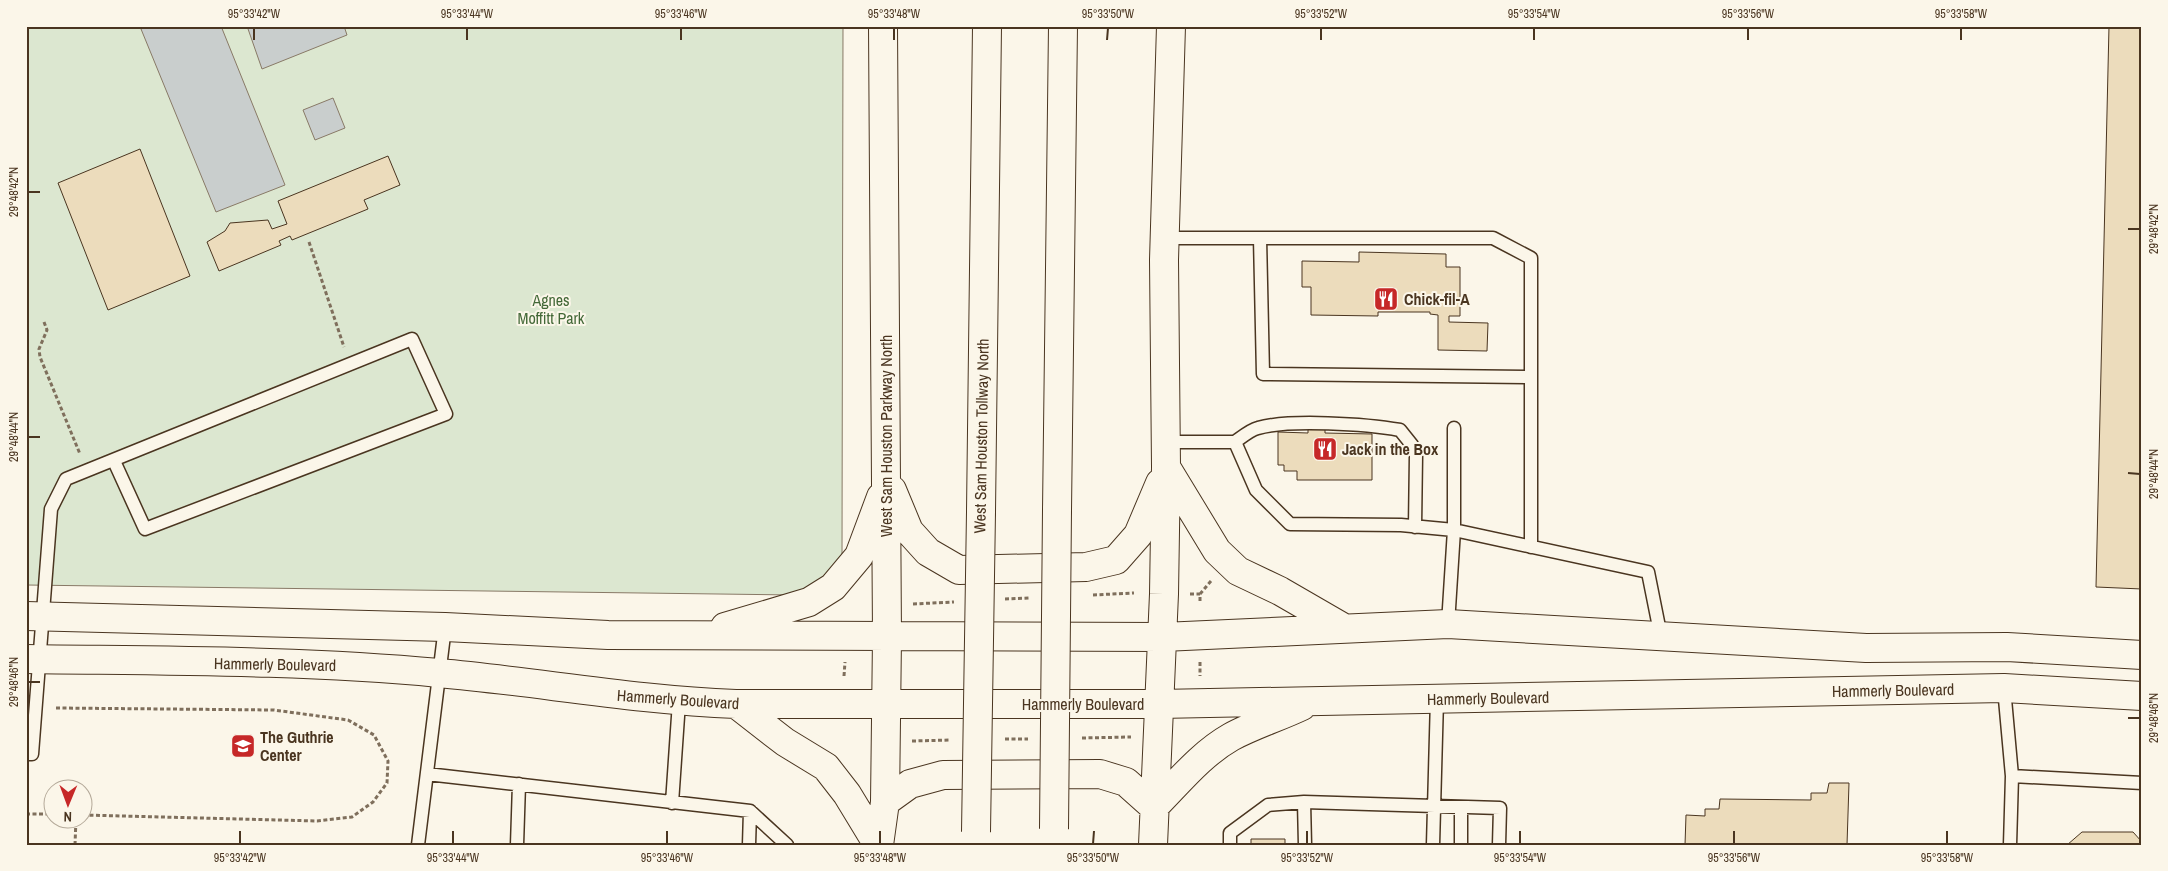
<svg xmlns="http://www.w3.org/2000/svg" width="2168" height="871" font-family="'Archivo Narrow',sans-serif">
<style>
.green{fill:#dce7d0;stroke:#887966}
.water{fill:#c9cecd;stroke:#887966}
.building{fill:#ecdcbc;stroke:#4a3520}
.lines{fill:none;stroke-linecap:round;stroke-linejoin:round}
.lane-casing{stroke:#4a3520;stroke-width:15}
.secondary-casing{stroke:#4a3520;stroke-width:30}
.highway-casing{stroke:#4a3520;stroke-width:30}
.path{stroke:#7f6f5c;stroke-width:3;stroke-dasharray:4 2.5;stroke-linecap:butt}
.lane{stroke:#fbf6e9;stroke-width:12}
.secondary{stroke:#fbf6e9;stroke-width:28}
.highway{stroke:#fbf6e9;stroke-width:28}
.highway-bridge-casing{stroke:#4a3520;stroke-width:30;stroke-linecap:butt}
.highway-bridge{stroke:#fbf6e9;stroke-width:28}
.ticks{fill:none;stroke:#4a3520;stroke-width:2}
.labels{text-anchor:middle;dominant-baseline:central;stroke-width:4;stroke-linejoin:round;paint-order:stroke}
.poi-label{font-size:16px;font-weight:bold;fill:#4a3520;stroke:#fbf6e9;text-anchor:start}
.park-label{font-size:16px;fill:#436837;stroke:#fbf6e9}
.street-label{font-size:16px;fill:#4a3520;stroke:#fbf6e9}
.neatline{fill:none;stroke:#4a3520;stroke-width:2}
.ticks-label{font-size:12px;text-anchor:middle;fill:#4a3520}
</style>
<rect width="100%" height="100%" fill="#fbf6e9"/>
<path class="green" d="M26,26H843L842,560L825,581L794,595L26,585Z"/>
<path class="water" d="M149,26H221L285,185L216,212L141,29Z
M247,26H344L347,35L262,69Z
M333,98L345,128L315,140L303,110Z"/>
<path class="building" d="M2109,26H2142V589L2096,587Z
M140,149L190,276L108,310L58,183Z
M388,156L400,185L364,200L368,209L292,240L290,236L279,241L281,245L219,271L207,242L225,231L230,223L268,220L272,229L287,224L278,201Z
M1359,252L1446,254V267H1460V316H1449V322L1488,323L1487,351L1438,350V315L1430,314V312H1378V316L1311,315V287H1302V261L1359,262Z
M1308,426H1325V433L1372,434V480H1297V471H1284V465H1278V432L1308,433Z
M1829,783H1849L1847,845H1685L1686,815L1705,816V809H1719L1720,799L1811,800V793H1827Z
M2082,832H2133L2142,842V845H2067Z
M1251,839H1285V845H1251Z"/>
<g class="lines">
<defs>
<path id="lane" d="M1164,238H1493L1531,258V547
M1260,238L1263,374L1531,377
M1166,442H1235L1256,490L1290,524L1401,525L1454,530L1648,572L1661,637
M1235,442C1242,437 1250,430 1258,428C1289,419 1367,424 1400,430L1412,445L1416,455L1415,527
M1448,624L1454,530V428
M2004,688L2012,776L2010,845
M26,754H32L51,509L66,479L412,339L446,414L145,529L114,461
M427,774L750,811L787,845
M2012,776L2142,783
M1304,802L1305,845
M672,803L679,702
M1461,807V845
M418,845L445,627
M517,845L519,784
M749,845L750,811
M1230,845V833L1268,805L1304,802L1500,808L1499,845
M1433,845L1437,699"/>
<path id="secondary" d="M1166,467L1217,551L1238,571L1280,591L1344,628
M892,490L909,531L928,552L959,570L1086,567L1116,560L1138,535L1160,483
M26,616L445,627L608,635L1163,637L1448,624L1866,648L2007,647L2142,655
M725,627L809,602L833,587L859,556L881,497
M26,659C164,661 302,660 439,673C538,682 636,700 736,704H1159L2004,688L2142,696
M736,704L785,742L826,767L847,794L878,845
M885,802L910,784L943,775L1100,774L1126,782L1154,807
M1154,807C1178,783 1201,754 1231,737C1253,725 1279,717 1302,706
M879,845L885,802L887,637L883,26
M1153,845L1164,594L1166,467L1164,260L1171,26"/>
<path id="highway" d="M1057,510L1063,26
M981,512L987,26"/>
</defs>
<use href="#lane" class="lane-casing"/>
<use href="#secondary" class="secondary-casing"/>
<use href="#highway" class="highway-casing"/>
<path class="path" d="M309,242L344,347
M44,322L47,330L39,349L40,357L80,454
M1190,594H1200V603
M1200,594L1211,581
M1093,595L1134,593
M1005,599L1029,598
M913,604L954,602
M1200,662V676
M844,676L845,662
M56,708L274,710L348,720L374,735L388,761L387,783L373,802L352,817L317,821L82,815
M1082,738L1131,737
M1005,739H1028
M912,741L951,740
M26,814H52
M75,845L76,818"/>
<use href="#lane" class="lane"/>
<use href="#secondary" class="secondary"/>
<use href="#highway" class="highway"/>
<defs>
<path id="highway-bridge" d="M1054,829L1057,510
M976,832L981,512"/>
</defs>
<use href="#highway-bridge" class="highway-bridge-casing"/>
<use href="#highway-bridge" class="highway-bridge"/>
</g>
<path class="ticks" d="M254,40V28M467,40V28M681,40V28M894,40V28M1107,40L1108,28M1321,40V28M1534,40V28M1748,40V28M1961,40V28M28,192H40M2128,229H2140M28,437H40M2128,473L2140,474M28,682H40M2128,718H2140M240,844V831M453,844V831M667,844V831M880,844V831M1093,844L1094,831M1307,844V831M1520,844V831M1734,844V831M1947,844V831"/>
<defs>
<symbol id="restaurant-square" viewBox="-11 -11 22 22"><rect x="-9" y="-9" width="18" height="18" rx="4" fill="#c62828" stroke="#fbf6e9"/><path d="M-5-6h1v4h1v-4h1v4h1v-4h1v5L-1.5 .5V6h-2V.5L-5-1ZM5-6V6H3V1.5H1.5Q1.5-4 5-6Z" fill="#fff"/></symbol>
<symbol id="school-square" viewBox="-11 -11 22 22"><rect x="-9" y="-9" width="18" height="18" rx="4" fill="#c62828" stroke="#fbf6e9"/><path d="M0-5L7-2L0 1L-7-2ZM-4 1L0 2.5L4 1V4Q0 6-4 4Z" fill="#fff"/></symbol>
</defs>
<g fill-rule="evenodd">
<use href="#restaurant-square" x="1372" y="285" width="28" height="28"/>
<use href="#restaurant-square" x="1311" y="435" width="28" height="28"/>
<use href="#school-square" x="229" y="732" width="28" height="28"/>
</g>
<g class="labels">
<g class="poi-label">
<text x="1404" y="299">Chick-fil-A</text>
<text x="1342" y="449">Jack in the Box</text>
<text x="260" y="737">The Guthrie<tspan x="260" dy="18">Center</tspan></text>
</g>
<g class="park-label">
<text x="551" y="300">Agnes<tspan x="551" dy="18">Moffitt Park</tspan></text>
</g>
<g class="street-label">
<text transform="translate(886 436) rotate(-90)">West Sam Houston Parkway North</text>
<text transform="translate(981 436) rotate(-89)">West Sam Houston Tollway North</text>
<text transform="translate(275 664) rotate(1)">Hammerly Boulevard</text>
<text transform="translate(1893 690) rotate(-1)">Hammerly Boulevard</text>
<text transform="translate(1488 698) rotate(-1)">Hammerly Boulevard</text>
<text transform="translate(678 699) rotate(4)">Hammerly Boulevard</text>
<text x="1083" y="704">Hammerly Boulevard</text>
</g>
</g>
<rect width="2168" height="871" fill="none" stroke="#fbf6e9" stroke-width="55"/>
<g transform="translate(68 804) rotate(181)"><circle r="24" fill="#fbf6e9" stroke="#b4a999"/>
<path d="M0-4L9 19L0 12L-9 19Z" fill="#c62828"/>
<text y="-8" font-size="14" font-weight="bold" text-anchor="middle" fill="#4a3520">N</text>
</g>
<rect x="28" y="28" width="2112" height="816" class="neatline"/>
<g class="ticks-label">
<text x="254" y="18">95°33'42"W</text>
<text x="467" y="18">95°33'44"W</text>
<text x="681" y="18">95°33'46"W</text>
<text x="894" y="18">95°33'48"W</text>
<text x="1108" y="18">95°33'50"W</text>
<text x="1321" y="18">95°33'52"W</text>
<text x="1534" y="18">95°33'54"W</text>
<text x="1748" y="18">95°33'56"W</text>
<text x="1961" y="18">95°33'58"W</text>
<text transform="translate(14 192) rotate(-90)" y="4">29°48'42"N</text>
<text transform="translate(2154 229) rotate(-90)" y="4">29°48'42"N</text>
<text transform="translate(14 437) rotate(-90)" y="4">29°48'44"N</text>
<text transform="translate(2154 474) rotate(-90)" y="4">29°48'44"N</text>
<text transform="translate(14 682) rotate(-90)" y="4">29°48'46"N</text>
<text transform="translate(2154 718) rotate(-90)" y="4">29°48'46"N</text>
<text x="240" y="862">95°33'42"W</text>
<text x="453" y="862">95°33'44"W</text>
<text x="667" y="862">95°33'46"W</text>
<text x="880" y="862">95°33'48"W</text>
<text x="1093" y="862">95°33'50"W</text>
<text x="1307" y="862">95°33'52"W</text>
<text x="1520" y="862">95°33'54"W</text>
<text x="1734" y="862">95°33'56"W</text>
<text x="1947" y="862">95°33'58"W</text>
</g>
</svg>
